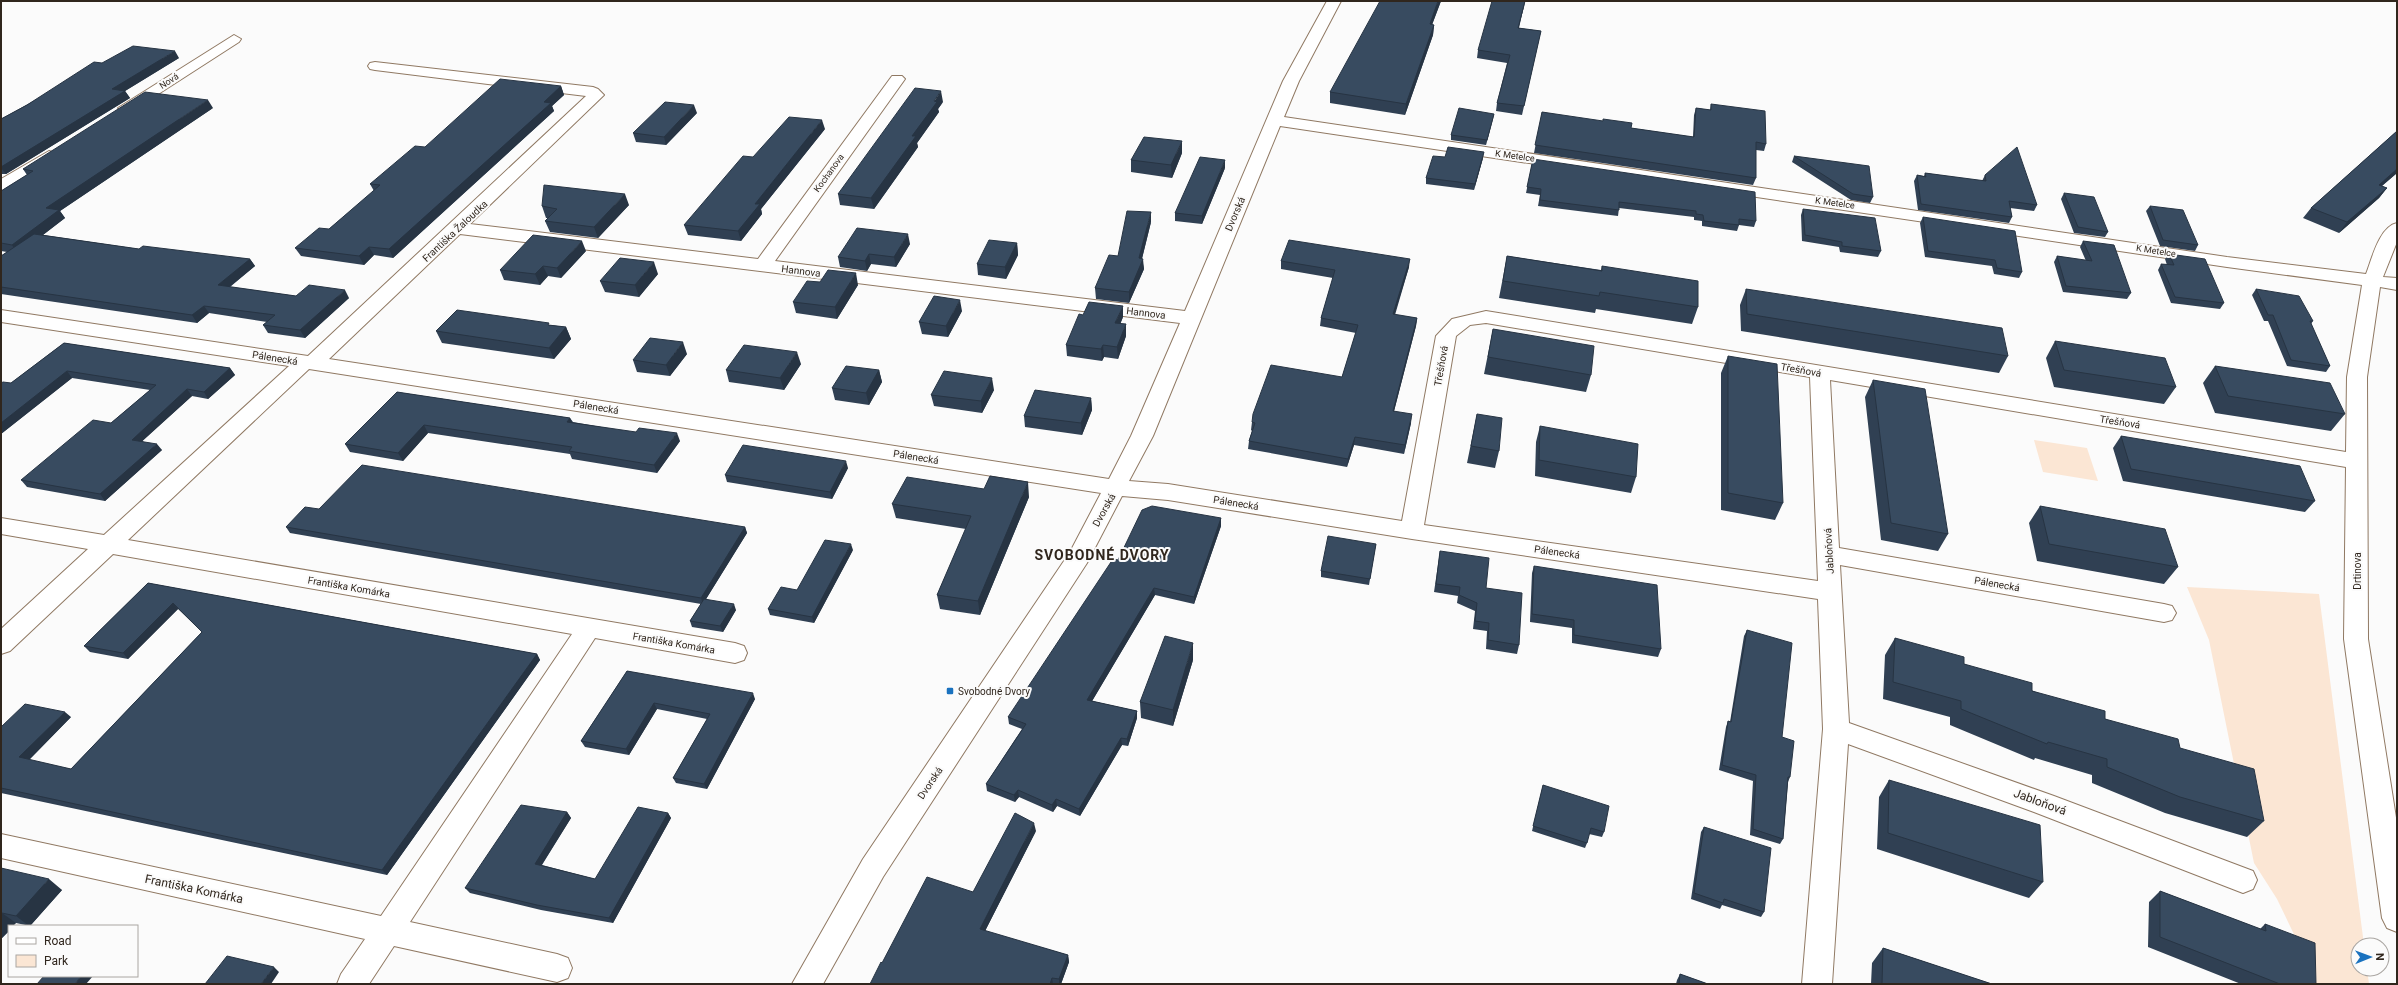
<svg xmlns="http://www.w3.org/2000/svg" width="2398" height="985" font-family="Roboto,sans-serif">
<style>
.green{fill:#fbe6d4}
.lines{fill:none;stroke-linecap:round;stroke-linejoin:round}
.minor-casing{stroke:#907963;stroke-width:2}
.minor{fill:#fff;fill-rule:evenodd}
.wall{fill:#304053}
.shaded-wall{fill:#273443}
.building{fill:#384b60;stroke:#273443}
.poi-dot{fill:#1a72bf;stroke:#fbfbfb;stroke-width:1.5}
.labels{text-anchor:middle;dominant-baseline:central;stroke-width:4;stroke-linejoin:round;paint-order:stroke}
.far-street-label{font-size:9px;fill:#30261d;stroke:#fbfbfb}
.street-label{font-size:10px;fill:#30261d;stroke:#fbfbfb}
.poi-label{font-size:10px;fill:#30261d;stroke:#fbfbfb;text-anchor:start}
.near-street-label{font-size:12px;fill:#30261d;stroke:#fbfbfb}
.district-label{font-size:14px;font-weight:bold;letter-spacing:1px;fill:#30261d;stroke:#fbfbfb}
</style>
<rect width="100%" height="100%" fill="#fbfbfb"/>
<path class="green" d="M2034,440L2087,448L2098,481L2043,472Z
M2187,587L2319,594L2364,945H2358V969H2367L2369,984H2309L2303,953L2277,899L2254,863L2209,640Z"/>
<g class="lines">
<defs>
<path id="minor" d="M1327,1H1341L1299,81L1284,117L2227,257L2366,274C2372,259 2379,227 2397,223V242L2383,277L2397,278V290L2380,287L2367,377L2368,639L2397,824V932L2387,928L2382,918L2344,639L2346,467L1830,380L1839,548L2164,604L2172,606L2176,613L2172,620L2164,622L1840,565L1849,723L2054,796L2253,871L2257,880L2253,889L2243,893L2034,812L1848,744L1832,984H1802L1823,729L1818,599L1412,539L1168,500L1122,496L1087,563L883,877L823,984H792L863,859L1070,552L1101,493L309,369L128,540L735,643L744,646L747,653L744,660L735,663L595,638L410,922L557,954L568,958L572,968L568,978L557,982L394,946L369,984H337L341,974L365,939L1,858V834L381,916L572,634L113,554L10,651L1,654V629L88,549L1,534V518L104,535L289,366L1,322V310L308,356L586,96L375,70L370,69L368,66L370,63L375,62L593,87L598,89L604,95L470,224L758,259L892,76H902L905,79L775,261L1185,311L1283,81ZM1280,126L2227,267L2362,285L2347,377L2346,452L1486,311L1452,319L1436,336L1402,521L1168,484L1129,481L1153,436ZM460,234L1180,323L1131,436L1109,479L329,359ZM1486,323L1810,377L1818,581L1424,525L1456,336L1470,325Z
M234,35L241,39L239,42L132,111L126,113L118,108Z
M49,151L55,153L57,156L55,159L7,190L1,191V179Z"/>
</defs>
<use href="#minor" class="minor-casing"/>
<use href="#minor" class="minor"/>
</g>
<path class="wall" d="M1441,1L1432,25H1434L1433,35L1405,115L1330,103V92Z
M1525,1L1519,28L1541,31L1522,115L1496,111L1497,103L1507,63L1477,58L1478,50Z
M179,58L125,91L130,98L6,174H1V119L102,63Z
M561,86L564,95L552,106L554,111L393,258L374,255L364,265L301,256L295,248L329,229L374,191L370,184L425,147Z
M943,102L938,109L939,112L917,143L918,147L874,209L840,205L838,194Z
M1711,104L1766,144L1764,151L1756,150V178L1753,185L1534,153L1542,112L1631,128L1693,137L1694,115L1696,108L1710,110Z
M213,108L60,211L65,218L43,235L139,249L250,259L255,266L230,287L296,296L349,298L305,338L268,333L263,325L267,322L209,313L197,323L1,294V256L7,252L1,251V191L27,175L23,169Z
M697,113L666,145L636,142L633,133Z
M1494,114L1486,145L1451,140V135Z
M825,129L761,209L762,214L741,241L688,235L684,225L753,157Z
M2397,131V173L2382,186L2387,188L2379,198L2339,233L2303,218L2311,208Z
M1182,153L1172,178L1131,172V160Z
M1794,156L1873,197L1870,203L1851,200L1792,162Z
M1445,157L1483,158L1474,190L1426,184V178Z
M1533,159L1756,221L1754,227L1739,225L1737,231L1702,226V221L1694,220V217L1619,208L1618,216L1538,206L1540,195L1526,193Z
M1225,168L1202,224L1175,221V213Z
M1925,173L1982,181L1985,175L2037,205L2034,211L2010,208L2012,217L2009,223L1918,210L1914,181L1917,175L1924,176Z
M2064,193L2108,232L2105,237L2074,233L2061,199Z
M629,205L598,238L550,232L545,221L548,218H546L542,206Z
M2150,206L2198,245L2195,251L2160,246L2146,211Z
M1803,209L1881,251L1878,257L1840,252L1839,247L1802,241L1801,215Z
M1923,217L2022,272L2019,278L1994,274L1992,266L1925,257L1920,223Z
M1151,222L1142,259L1144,269L1129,303L1096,299L1095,288L1118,256Z
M2083,241L2131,293L2127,299L2063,292L2054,262L2057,256L2086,261L2080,247Z
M1017,243L1018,255L1006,279L978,275L977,264Z
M910,244L896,267L871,264L867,271L840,267L838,257Z
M586,251L561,278L548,276L540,285L504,280L500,270Z
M2169,254L2224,303L2220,309L2171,303L2158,270L2161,264L2167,265L2165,259Z
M1507,256L1601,270L1602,266L1698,307L1692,324L1596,309L1595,313L1499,298Z
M1281,261L1409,267L1395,315L1417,318L1416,326L1394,411L1411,423L1404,454L1354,445L1347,467L1248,449L1249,441L1252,431L1251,430L1252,422L1342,377L1356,333L1320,326L1321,318L1333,278L1281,269Z
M658,274L639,297L605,292L600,281Z
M820,282L858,285L837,319L796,313L793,302Z
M1746,289L2008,356L1999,373L1741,331L1740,305Z
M2256,289L2313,321L2311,324L2330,366L2326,372L2287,366L2268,321H2264L2252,295Z
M962,311L948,337L922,334L919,322Z
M1123,317L1120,324L1126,336L1118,359L1104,357L1102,361L1067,356L1066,345Z
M550,325L566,327L571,339L554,359L442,343L436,331Z
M1493,329L1591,375L1586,392L1484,374Z
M2055,341L2176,387L2164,404L2054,387L2046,358Z
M64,343L230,368L235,375L208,399L192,396L142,441L162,450L105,501L27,487L21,480L111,423L150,390L72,378L1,434V383H11Z
M687,354L670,376L637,372L633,360Z
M1728,356L1783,503L1775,520L1721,510V373Z
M801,364L784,390L729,382L726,370Z
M2215,366L2345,414L2331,431L2215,413L2203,383Z
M879,370L882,382L869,405L835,400L832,388Z
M1873,380L1948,534L1938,551L1881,540L1865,397Z
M994,390L982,413L934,406L931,395Z
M397,392L570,418L573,422L680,441L657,473L572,459L570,454L428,433L403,461L350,452L345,444Z
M1091,398L1092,410L1082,435L1025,427L1024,416Z
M1477,414L1499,451L1495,468L1467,463Z
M1540,426L1636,477L1631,493L1535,476L1536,442Z
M2121,436L2315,501L2305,512L2123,481L2113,448Z
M848,468L832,499L727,482L725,475Z
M1029,497L980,615L940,609L937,595L966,529L896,518L892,504Z
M2040,506L2178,567L2164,584L2037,561L2029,523Z
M319,509L745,527L747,533L706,599L736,610L723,632L692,627L690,621L701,604L290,533L286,527Z
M1221,518V526L1194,604L1155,595L1092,701L1137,711V718L1128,746L1122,745L1080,816L1057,806L1053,812L1019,797L1015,802L987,791L986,784L1022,729L1009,724L1008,717Z
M1376,544L1369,585L1321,577V571Z
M853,550L814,623L770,615L768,609L797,590Z
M1440,551L1486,588L1519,645L1517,654L1486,649L1487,631L1473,629L1475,611L1457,603L1458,596L1434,592Z
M1534,566L1661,649L1658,657L1572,643V628L1530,622L1532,573Z
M148,583L537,654L540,660L387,875L1,793V727L71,717L29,760L71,769L202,632L178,609L128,659L90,652L84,646Z
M2397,618V628L2396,619Z
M1747,630L1782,737L1790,777L1788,782L1783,839L1780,844L1750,835L1753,781L1719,770L1726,727L1728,721L1730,722L1744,636Z
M1895,638L1964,664L2180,748L2264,821L2247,837L2165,813L2092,783V775L2035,758L2034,760L1950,725V717L1883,699L1885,655Z
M1193,660L1173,726L1141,718L1140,702Z
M627,671L755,699L707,789L676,783L673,778L707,719L657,709L629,755L585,747L581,741Z
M1889,780L2043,882L2029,898L1877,849L1879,797Z
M1543,785L1604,832L1602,837L1589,834L1587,843L1585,848L1532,831Z
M567,812L571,818L542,865L595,879L668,813L671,818L613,923L541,910L470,893L465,888Z
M1704,827L1764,912L1761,917L1722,905L1720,909L1691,899L1701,832Z
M1036,831L985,931L1068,955L1069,962L1061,984H870L973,892Z
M1,868L62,890L30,926L16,923L9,926V931L1,939Z
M2160,891L2260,929L2265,924L2316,984H2241L2148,947L2149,902Z
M1883,948L1992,984H1871L1872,963Z
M1680,974L1708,984H1676L1677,980Z"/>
<path class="shaded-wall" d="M1438,1H1441L1428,35L1430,24Z
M1525,1L1524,7L1516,36L1518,28Z
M1434,25L1433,35L1405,115L1406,104Z
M175,51L179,58L125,91L130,98L6,174L1,168V167L112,89Z
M561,86L564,95L552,106L554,111L393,258L389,249Z
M941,91L943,102L938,109L939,112L917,143L918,147L874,209L871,198Z
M208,100L213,108L60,211L65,218L18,254L12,245L46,208Z
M694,105L697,113L666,145L664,137Z
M1494,114L1493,119L1486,145L1487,140Z
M822,120L825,129L761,209L762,214L741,241L738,231L755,204Z
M1182,141V153L1172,178L1171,165Z
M1484,152L1483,158L1474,190L1475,184Z
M1225,160V168L1202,224V216Z
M2397,169V173L2371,195L2379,185Z
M2387,188L2379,198L2339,233L2347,222Z
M625,194L629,205L598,238L594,227Z
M1151,212V222L1140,266L1143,259L1144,269L1129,303V292L1139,258Z
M908,234L910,244L896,267L894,257Z
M582,241L586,251L561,278L557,268Z
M1017,243L1018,255L1006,279L1005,267Z
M369,247L374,255L364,265L359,256Z
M869,254L871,264L867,271L865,261Z
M250,259L255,266L223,292L218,285Z
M1410,259L1409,267L1392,322L1393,314Z
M654,262L658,274L639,297L635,285Z
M543,266L548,276L540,285L535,274Z
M856,273L858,285L837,319L835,307Z
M345,290L349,298L305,338L300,330Z
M960,300L962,311L948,337L946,326Z
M204,306L209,313L197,323L192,315Z
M1123,306V317L1116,335L1115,323Z
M1417,318L1416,326L1392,419L1393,411Z
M1126,324V336L1118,359L1117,347Z
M566,327L571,339L554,359L549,348Z
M683,342L687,354L670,376L666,365Z
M1103,345L1104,357L1102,361L1101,349Z
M797,352L801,364L784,390L780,378Z
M230,368L235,375L208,399L204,392Z
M879,370L882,382L869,405L866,393Z
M67,371L72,378L1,434V423Z
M992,378L994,390L982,413L981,401Z
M187,389L192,396L137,446L132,440Z
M1091,398L1092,410L1082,435L1081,423Z
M1412,414L1411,423L1404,454L1405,445Z
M570,418L574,426L567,422Z
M424,425L428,433L403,461L398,453Z
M677,433L680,441L657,473L654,465Z
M1355,437L1354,445L1347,467L1348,459Z
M157,444L162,450L105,501L100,494Z
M846,461L848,468L832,499L830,492Z
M1028,482L1029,497L980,615L978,601Z
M1221,518V526L1194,604V597Z
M745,527L747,533L703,604L701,598Z
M851,544L853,550L814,623L812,617Z
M1154,588L1155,595L1088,708L1087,700Z
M173,603L178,609L128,659L123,653Z
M734,604L736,610L723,632L720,626Z
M1193,643V660L1173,726V710Z
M537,654L540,660L387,875L382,870Z
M753,693L755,699L707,789L704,784Z
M654,703L657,709L629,755L626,749Z
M1137,711V718L1128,746L1127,739Z
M65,712L71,717L26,763L19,757Z
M1121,738L1122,745L1080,816L1079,809Z
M1018,790L1019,797L1015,802L1014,795Z
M1056,799L1057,806L1053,812L1052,805Z
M567,812L571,818L539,869L535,864Z
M668,813L671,818L613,923L609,918Z
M1034,823L1036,831L982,937L980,929Z
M49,879L62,890L30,926H29L16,916Z
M1,913H2L16,923L13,926H9V931L1,939Z
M1068,955L1069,962L1061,984H1059V979Z
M274,967L279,972L271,984H261Z
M81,976H93L86,984H75Z
M1052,978L1053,984H1050Z"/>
<path class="building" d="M1380,1H1438L1430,24L1434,25L1406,104L1330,92Z
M1492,1H1525L1518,28L1541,31L1524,106L1497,103L1510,55L1478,50Z
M133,46L175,51L112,89L125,91L1,167V119L27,105L94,62L102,63Z
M500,79L561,86L544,102L551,103L389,249L369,247L359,256L295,248L319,228L329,229L380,185L370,184L415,146L425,147Z
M915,88L941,91L934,101L937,102L912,136H916L871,198L838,194Z
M145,92L208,100L46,208L59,210L12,245L1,243V191L33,171L23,169Z
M665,102L694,105L664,137L633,133Z
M1711,104L1765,111L1766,144L1756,142V178L1535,145L1542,112L1603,121V119L1632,123L1631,128L1694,137L1696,108L1711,110Z
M1459,108L1494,114L1487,140L1451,135Z
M789,117L822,120L755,204H760L738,231L684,225L743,156L753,157Z
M2397,131V169L2379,185L2387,188L2347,222L2311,208Z
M1144,137L1182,141L1171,165L1131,160Z
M1448,147L1484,152L1475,184L1426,178L1433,156L1445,157Z
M2017,147L2037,205L2009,201L2012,217L1921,204L1917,175L1926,177L1925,173L1986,181L1985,175Z
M1794,156L1869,166L1873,197L1853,194Z
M1200,157L1225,160L1202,216L1175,213Z
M1533,159L1755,192L1756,221L1739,219V225L1704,221L1703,215L1696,214V211L1619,202V210L1540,200L1541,189L1527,187Z
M544,185L625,194L594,227L545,221L557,209L542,206Z
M2064,193L2094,197L2108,232L2078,227Z
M2150,206L2183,210L2198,245L2163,240Z
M1803,209L1875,218L1881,251L1842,246V242L1805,235Z
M1127,211L1151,212L1139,258L1143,259L1129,292L1095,288L1109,255L1118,256Z
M1923,217L2015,231L2022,272L1997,268L1995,260L1928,251Z
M857,228L908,234L894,257L869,254L865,261L838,257Z
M34,234L139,249L143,246L250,259L218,285L296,296L309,285L345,290L300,330L263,325L275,315L204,306L192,315L1,287V256Z
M533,235L582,241L557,268L543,266L535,274L500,270Z
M989,240L1017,243L1005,267L977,264Z
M1289,240L1410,259L1393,314L1417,318L1393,411L1412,414L1405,445L1355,437L1348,459L1249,441L1255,423L1252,422L1253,414L1271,365L1342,377L1358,325L1321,318L1335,270L1281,261Z
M2083,241L2114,245L2131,293L2066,286L2057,256L2092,261Z
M2169,254L2205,259L2224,303L2175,297L2161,264L2174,265Z
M1507,256L1602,271V266L1698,281V307L1600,292L1599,296L1503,281Z
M620,258L654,262L635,285L600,281Z
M828,270L856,273L835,307L793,302L807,281L820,282Z
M1746,289L2002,328L2008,356L1747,314Z
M2256,289L2299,296L2313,321H2310L2330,366L2291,360L2273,315H2268Z
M934,296L960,300L946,326L919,322Z
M1089,302L1123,306L1115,323L1126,324L1117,347L1103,345L1101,349L1066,345L1079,314L1083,315Z
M457,310L549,323L548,325L566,327L549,348L436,331Z
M1493,329L1594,346L1591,375L1488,357Z
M650,338L683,342L666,365L633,360Z
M2055,341L2165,358L2176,387L2064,370Z
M64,343L230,368L204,392L187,389L132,440L157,444L100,494L21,480L93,420L111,423L156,385L67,371L1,423V383L3,382L11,383Z
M744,345L797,352L780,378L726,370Z
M1728,356L1777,364L1783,503L1728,493Z
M846,366L879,370L866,393L832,388Z
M2215,366L2330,383L2345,414L2228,396Z
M944,371L992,378L981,401L931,395Z
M1873,380L1925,389L1948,534L1891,523Z
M1035,390L1091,398L1081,423L1024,416Z
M397,392L570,418L567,422L636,432L639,428L677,433L654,465L569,451L572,447L424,425L398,453L345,444Z
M1477,414L1502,418L1499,451L1471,446Z
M1540,426L1638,444L1636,477L1539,460Z
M2121,436L2300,466L2315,501L2131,469Z
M743,445L846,461L830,492L725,475Z
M362,465L745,527L701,598L286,527L305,507L319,509Z
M990,476L1028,482L978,601L937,595L971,516L892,504L907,477L984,489Z
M1152,506L1221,518L1194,597L1154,588L1087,700L1137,711L1127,739L1121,738L1079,809L1056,799L1052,805L1018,790L1014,795L986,784L1026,724L1008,717L1113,559L1118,560L1142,510Z
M2040,506L2165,529L2178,567L2049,544Z
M1328,536L1376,544L1370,579L1321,571Z
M825,540L851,544L812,617L768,609L781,587L797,590Z
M1440,551L1489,558L1486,588L1522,593L1519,645L1488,640L1489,623L1475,621L1477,603L1459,595L1460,587L1436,584Z
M1534,566L1657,585L1661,649L1574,635V620L1532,614Z
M148,583L537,654L382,870L1,788V727L25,704L65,712L19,757L71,769L202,632L173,603L123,653L84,646Z
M704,599L734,604L720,626L690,621Z
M1747,630L1792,643L1782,737L1794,741L1790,777H1788L1783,839L1753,829L1756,775L1722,765L1728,721L1731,722Z
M1165,636L1193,643L1173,710L1140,702Z
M1895,638L1964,657V664L2032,683V691L2105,711V719L2178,739L2180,748L2254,769L2264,821L2180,797L2107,767V759L2048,742L2047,744L1961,709V701L1893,682Z
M627,671L753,693L704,784L673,778L710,714L654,703L626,749L581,741Z
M1889,780L2040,825L2043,882L1888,833Z
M1543,785L1609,806L1604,832L1591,828L1587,843L1533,826Z
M521,805L567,812L535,864L595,879L638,807L668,813L609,918L537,905L465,888Z
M1015,813L1034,823L980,929L1068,955L1059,979L1052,978L1050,984H870L881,962L882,963L927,877L973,892Z
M1704,827L1771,848L1764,912L1724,899L1723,903L1694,893Z
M1,868L49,879L16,916L2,913H1Z
M2160,891L2266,931L2265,924L2315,943L2316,984H2280L2160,937Z
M1883,948L1992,984H1882Z
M227,956L274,967L261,984H205Z
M1680,974L1708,984H1679Z
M44,976H81L75,984H37Z"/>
<rect class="poi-dot" x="946" y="687" width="8" height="8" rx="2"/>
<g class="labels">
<g class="far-street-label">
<text transform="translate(169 81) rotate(-33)">Nová</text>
<text transform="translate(1515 156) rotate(8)">K Metelce</text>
<text transform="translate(829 173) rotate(-54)">Kochanova</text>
<text transform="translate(1835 203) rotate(8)">K Metelce</text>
<text transform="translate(2156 251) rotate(9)">K Metelce</text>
</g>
<g class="street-label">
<text transform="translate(1235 214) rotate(-67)">Dvorská</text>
<text transform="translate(455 231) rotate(-43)">Františka Žaloudka</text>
<text transform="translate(801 271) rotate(7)">Hannova</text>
<text transform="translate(1146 313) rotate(7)">Hannova</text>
<text transform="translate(275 358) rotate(9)">Pálenecká</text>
<text transform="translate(1441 366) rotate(-80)">Třešňová</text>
<text transform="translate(1801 370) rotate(10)">Třešňová</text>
<text transform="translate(596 407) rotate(9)">Pálenecká</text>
<text transform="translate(2120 422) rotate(9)">Třešňová</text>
<text transform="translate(916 457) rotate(9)">Pálenecká</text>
<text transform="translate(1236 503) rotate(9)">Pálenecká</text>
<text transform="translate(1104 510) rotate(-61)">Dvorská</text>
<text transform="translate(1829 551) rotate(-93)">Jabloňová</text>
<text transform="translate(1557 552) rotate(8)">Pálenecká</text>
<text transform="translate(2357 571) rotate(-90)">Drtinova</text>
<text transform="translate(1997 584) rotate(10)">Pálenecká</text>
<text transform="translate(349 587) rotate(10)">Františka Komárka</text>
<text transform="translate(674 643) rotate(10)">Františka Komárka</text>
<text transform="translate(930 783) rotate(-56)">Dvorská</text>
</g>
<g class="poi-label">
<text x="958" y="691">Svobodné Dvory</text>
</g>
<g class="near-street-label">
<text transform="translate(2040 802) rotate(20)">Jabloňová</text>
<text transform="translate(194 889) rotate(12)">Františka Komárka</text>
</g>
<g class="district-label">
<text x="1102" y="555">SVOBODNÉ DVORY</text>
</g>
</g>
<rect width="2398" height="985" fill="none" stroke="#30261d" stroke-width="4"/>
<rect x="8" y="925" width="130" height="52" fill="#fbfbfb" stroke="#aaa6a2"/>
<rect x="16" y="938" width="20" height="6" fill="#ffffff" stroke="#aaa6a2"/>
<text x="44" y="945" font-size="12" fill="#30261d">Road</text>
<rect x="16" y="955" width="20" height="12" fill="#fbe6d4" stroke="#aaa6a2"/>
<text x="44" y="965" font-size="12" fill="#30261d">Park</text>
<g transform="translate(2370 957) rotate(89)"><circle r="19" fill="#fbfbfb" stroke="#aaa6a2"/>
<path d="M0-3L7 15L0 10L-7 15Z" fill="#1a72bf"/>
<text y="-6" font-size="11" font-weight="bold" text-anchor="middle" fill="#30261d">N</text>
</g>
</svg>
